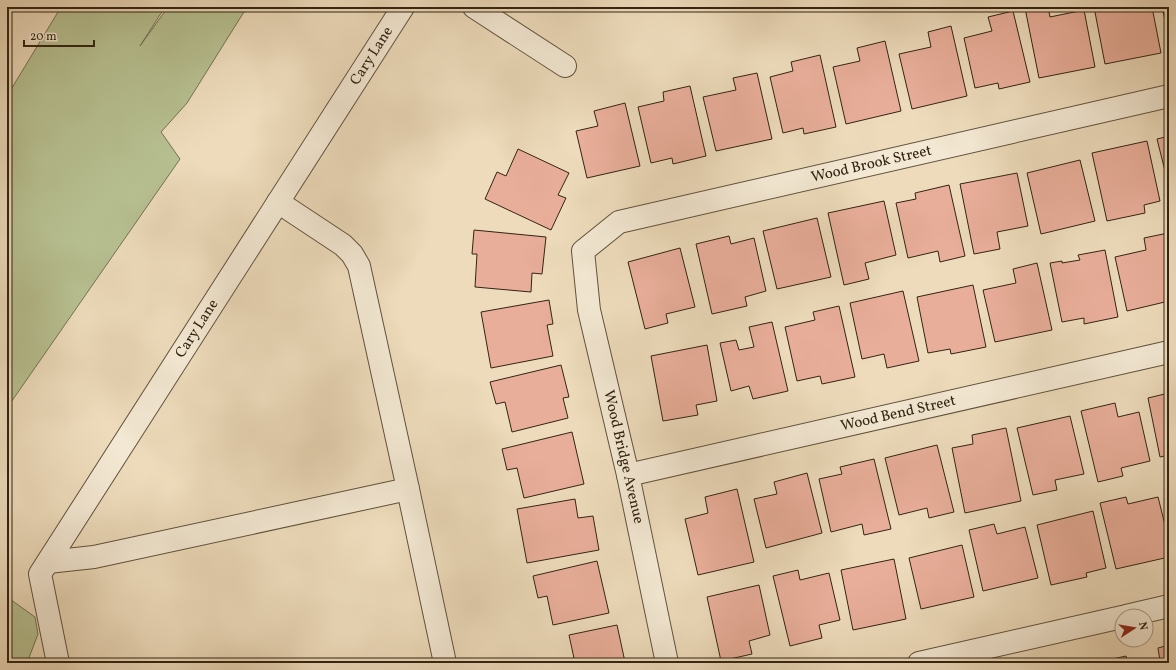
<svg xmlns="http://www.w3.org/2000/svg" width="1176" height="670" font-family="Vollkorn,serif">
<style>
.green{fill:#b7c091;stroke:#747252}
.building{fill:#e9ae9a;stroke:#322413}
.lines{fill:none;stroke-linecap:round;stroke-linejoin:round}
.minor-casing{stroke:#61523d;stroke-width:24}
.minor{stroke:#f3e8d3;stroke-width:22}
.labels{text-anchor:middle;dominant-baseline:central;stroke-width:4;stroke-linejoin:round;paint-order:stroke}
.street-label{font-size:15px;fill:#322413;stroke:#f3e8d3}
</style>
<rect width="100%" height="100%" fill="#eddbbb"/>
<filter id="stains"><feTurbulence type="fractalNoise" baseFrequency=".005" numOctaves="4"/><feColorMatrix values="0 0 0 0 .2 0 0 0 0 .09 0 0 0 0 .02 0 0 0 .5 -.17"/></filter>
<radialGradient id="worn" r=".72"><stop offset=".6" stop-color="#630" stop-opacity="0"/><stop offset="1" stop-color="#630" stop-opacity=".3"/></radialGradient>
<path class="green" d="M61,7H165L140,46L168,7H247L187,103L161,132L180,159L7,408V96Z
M7,597L35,617L38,634L27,663H7Z"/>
<path class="building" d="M1031,7H1048L1050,17L1084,10L1095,67L1039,78L1025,8Z
M1094,7H1152L1161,53L1105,64Z
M1162,7H1169V38Z
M1013,11L1030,82L999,89L998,83L975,88L964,38L992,31L988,17Z
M951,26L967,96L912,109L899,54L931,47L928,32Z
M885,41L901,111L846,124L833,67L860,61L857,48Z
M820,55L836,127L804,134L803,128L783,133L770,77L793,71L791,62Z
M757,73L772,139L716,151L703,97L736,90L733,78Z
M690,86L706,156L673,164L672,158L651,163L638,107L664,101L663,92Z
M625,103L640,166L587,178L576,131L598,126L594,111Z
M1169,136V187L1157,139Z
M1147,141L1160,201L1144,205L1145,213L1107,221L1092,153Z
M518,149L569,173L558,195L566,198L551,230L485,199L497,172L506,176Z
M1080,160L1095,221L1041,234L1027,173Z
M1017,173L1028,226L997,232L1000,249L974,254L960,184Z
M949,185L965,256L940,262L938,251L908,258L896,203L916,199L915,193Z
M884,201L896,255L865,263L869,279L844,285L828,213Z
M817,218L831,277L777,289L763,231Z
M474,230L546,237L542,274L532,273L531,292L475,287L477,254H472Z
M1168,233L1169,239V301L1127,311L1115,257L1146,250L1144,238Z
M729,236L731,244L754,238L766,291L745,297L747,306L712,314L696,244Z
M680,248L695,307L666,314L668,323L645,329L628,262Z
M1105,250L1118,317L1084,324V318L1062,322L1050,263L1062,261V263L1080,260L1078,255Z
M1037,263L1052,330L995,342L983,290L1016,283L1013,269Z
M973,285L986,347L951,354L950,349L928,353L917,297Z
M903,291L919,361L887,368L884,354L862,359L850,303Z
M549,300L553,324L547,325L553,356L491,368L481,312Z
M839,306L855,377L822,384L820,376L797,381L785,327L815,320L813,312Z
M772,322L788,391L753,399L749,386L731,391L720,343L736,340L739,350L754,347L749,327Z
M707,345L717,401L696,405L698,415L663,421L651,356Z
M561,365L569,397L563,398L568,418L512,432L505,402L496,404L490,382Z
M1169,393V455L1160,457L1148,398Z
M1115,403L1118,417L1139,412L1150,461L1121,468L1123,476L1098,482L1081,411Z
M1070,416L1084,474L1055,480L1057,490L1033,495L1017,428Z
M1006,428L1021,501L965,513L952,448L973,444L972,435Z
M572,432L584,484L524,498L517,468L507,470L502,449Z
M937,445L954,512L929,518L927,508L899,515L885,458Z
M874,459L891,529L864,535L862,524L831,532L819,479L842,474L840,467Z
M807,473L822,533L766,548L754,499L777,494L774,482Z
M737,489L754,562L698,575L685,519L708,513L705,497Z
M1126,497L1128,504L1158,497L1169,541V557L1116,569L1100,503Z
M575,499L578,518L593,516L599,550L527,563L517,509Z
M1093,511L1106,568L1086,573L1087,577L1051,585L1037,525Z
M994,524L997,534L1025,527L1038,578L983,591L969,530Z
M962,545L974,597L921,609L909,558Z
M894,559L906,619L853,630L841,570Z
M597,561L609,613L553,625L547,596L538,598L533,576Z
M798,570L800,580L829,573L840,620L819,625L822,638L790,646L773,576Z
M759,585L770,635L749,641L752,654L721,661L707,597Z
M617,625L625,662L575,663L569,635Z
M1169,645V663H1149L1160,661L1158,648Z
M1126,656L1128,663H1095Z"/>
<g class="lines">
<defs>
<g id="minor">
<path d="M474,7L565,66"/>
<path d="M278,202L343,245L352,254L359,266L408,489L445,663"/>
<path id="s1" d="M628,475L1169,352"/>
<path d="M48,562L94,557L408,489"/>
<path d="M1126,616L1169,606"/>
<path id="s2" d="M58,663L40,574L403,7"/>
<path id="s3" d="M667,663L628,475L589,310L583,251L619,222L1169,96"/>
<path d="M919,663L1122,617"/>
</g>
</defs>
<use href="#minor" class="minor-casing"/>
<use href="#minor" class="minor"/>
</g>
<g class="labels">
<g class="street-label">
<text stroke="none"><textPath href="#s2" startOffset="706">Cary Lane</textPath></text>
<text stroke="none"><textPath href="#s3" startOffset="726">Wood Brook Street</textPath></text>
<text stroke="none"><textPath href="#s2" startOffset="382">Cary Lane</textPath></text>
<text stroke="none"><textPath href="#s1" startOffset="277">Wood Bend Street</textPath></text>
<text transform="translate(623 457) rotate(77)">Wood Bridge Avenue</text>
</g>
</g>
<rect width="1176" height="670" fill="none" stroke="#eddbbb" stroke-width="24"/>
<rect x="8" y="8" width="1160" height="654" fill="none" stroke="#322413" stroke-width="2"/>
<rect x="12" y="12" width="1152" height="646" fill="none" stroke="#322413"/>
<g transform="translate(1134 628) rotate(78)"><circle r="19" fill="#f3e8d3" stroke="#a69a86"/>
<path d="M0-3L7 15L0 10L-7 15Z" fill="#8f2418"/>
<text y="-6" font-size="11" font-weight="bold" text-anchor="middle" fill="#322413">N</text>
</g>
<path d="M24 40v6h70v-6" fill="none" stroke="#322413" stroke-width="2"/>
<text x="30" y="40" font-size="12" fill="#322413" stroke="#f3e8d3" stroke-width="3" paint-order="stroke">20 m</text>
<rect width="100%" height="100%" filter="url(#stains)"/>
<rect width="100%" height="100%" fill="url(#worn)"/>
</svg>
